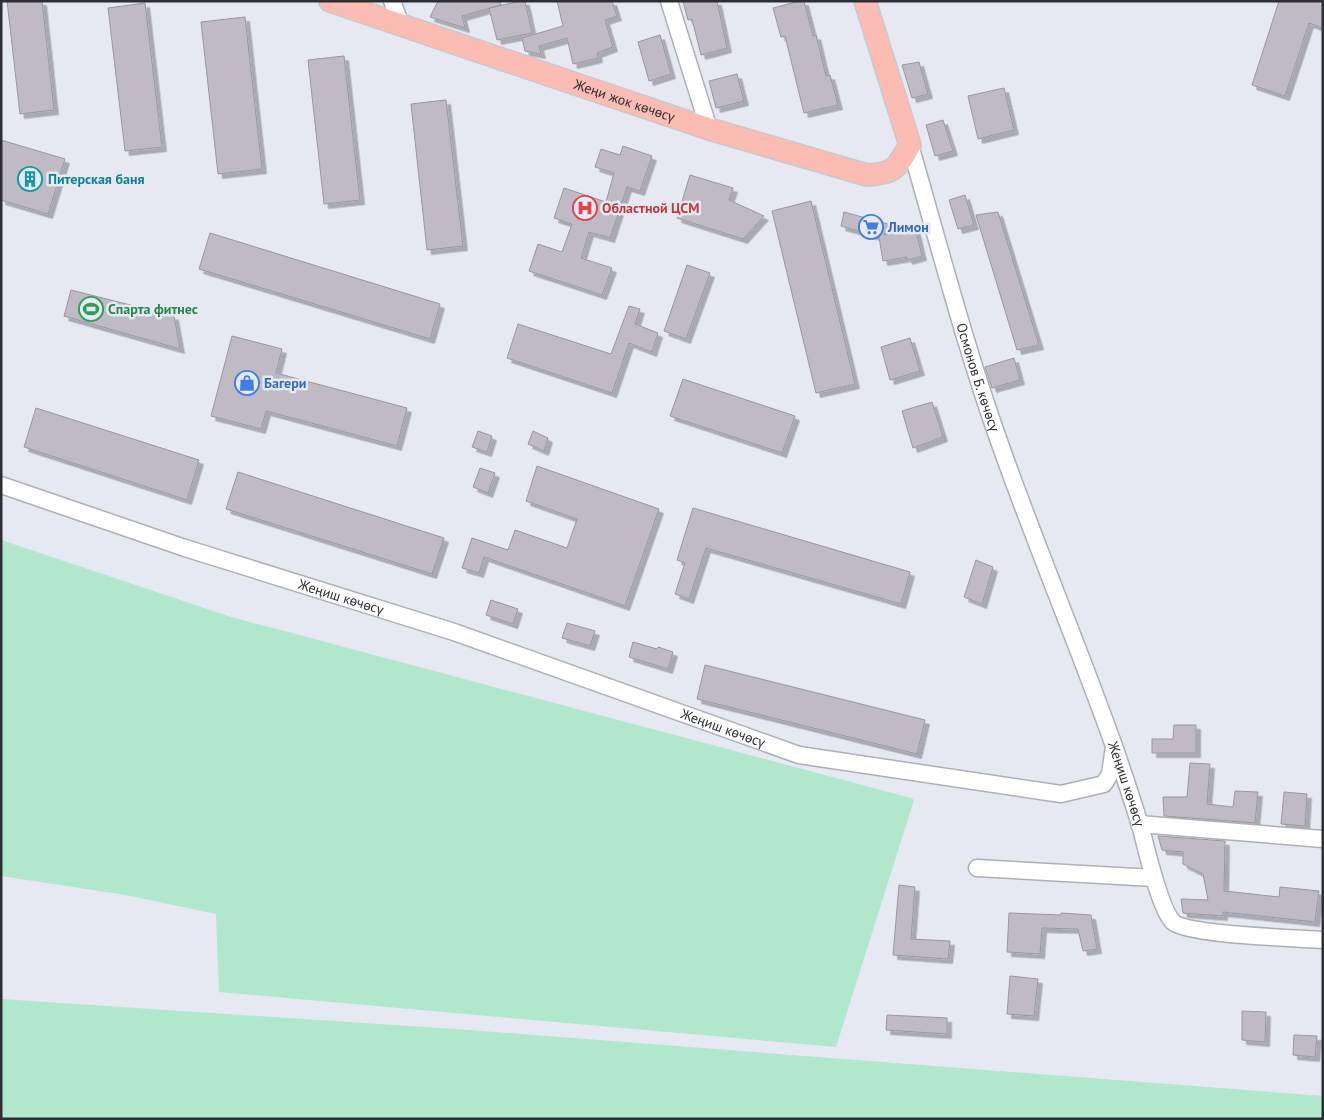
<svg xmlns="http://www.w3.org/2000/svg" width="1324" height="1120" font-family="'PT Sans',sans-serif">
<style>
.green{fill:#b0e7cd}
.building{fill:#bfbac3;stroke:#9b969f;filter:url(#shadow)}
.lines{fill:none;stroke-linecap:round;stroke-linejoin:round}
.minor-casing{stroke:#aeb0b9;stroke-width:19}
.major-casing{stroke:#c9c9ca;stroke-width:24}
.minor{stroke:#fff;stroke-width:16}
.major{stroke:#fbbcb4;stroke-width:21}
.labels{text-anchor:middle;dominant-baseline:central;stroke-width:5;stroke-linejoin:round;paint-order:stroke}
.street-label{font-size:14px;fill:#2e2f32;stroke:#e6e8f2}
.culture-label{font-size:14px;font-weight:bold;fill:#0d838f;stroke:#e6e8f2;text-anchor:start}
.health-label{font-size:14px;font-weight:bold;fill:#be3a42;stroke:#e6e8f2;text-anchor:start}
.shop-label{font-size:14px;font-weight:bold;fill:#366cbe;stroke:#e6e8f2;text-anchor:start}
.leisure-label{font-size:14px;font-weight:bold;fill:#27864d;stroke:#e6e8f2;text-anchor:start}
</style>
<defs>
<filter id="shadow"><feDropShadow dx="4.5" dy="4.5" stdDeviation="0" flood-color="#0004"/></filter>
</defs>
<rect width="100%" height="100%" fill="#e6e8f2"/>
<path class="green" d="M1,540L231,617L911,798L914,800L836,1047L219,992L216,914L126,895L1,876Z
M1,999L469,1030L1323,1096V1119H1Z"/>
<path class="building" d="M7,1H42L54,110L20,114Z
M438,1H500L501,5L462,16L465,28L430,17Z
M521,1H525L532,33L497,40L489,8Z
M557,1H612L617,16L605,20L613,47L597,53L598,58L573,64L567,38L539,46L541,54L525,51L522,38L563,26Z
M683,1H717L727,48L701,55L692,19L688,20Z
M800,1H804L813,36L816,35L826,76L830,75L838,105L804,113L785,36L781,37L773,8Z
M1279,1H1323V28L1309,23L1285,96L1252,85Z
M145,3L162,147L125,151L108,8Z
M245,17L262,169L218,174L201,22Z
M660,35L671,74L649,81L638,42Z
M344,56L360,200L324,204L308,60Z
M919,62L928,94L912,98L902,65Z
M737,74L744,101L716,108L709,81Z
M1004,88L1014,130L978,139L968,96Z
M446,100L463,246L427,250L411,104Z
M943,120L953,151L935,156L926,125Z
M1,140L65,159L48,214L1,200Z
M623,146L652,156L640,191L627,187L610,238L589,232L581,258L612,268L602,295L529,271L538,244L562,252L572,224L554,218L564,188L606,202L614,173L595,167L601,149L620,155Z
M690,175L733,188L729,200L764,216L743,239L677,218Z
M965,195L974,225L958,229L949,200Z
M811,201L855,384L816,393L772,211Z
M844,212L888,224L884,235L915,227L922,256L908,260L907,257L883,261L879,237L841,226Z
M998,212L1039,345L1017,350L976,215Z
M210,233L440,304L430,339L199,269Z
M687,265L710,273L686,339L664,331Z
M71,290L174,316L180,349L64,316Z
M629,306L640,309L635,324L658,333L652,352L629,343L612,393L507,358L518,324L611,354Z
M232,336L282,349L276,373L407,408L397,446L266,411L261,429L211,416Z
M910,338L920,371L890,380L881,347Z
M1014,358L1020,380L992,388L985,367Z
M683,379L795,416L782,453L670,416Z
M932,402L943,437L913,448L902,411Z
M36,408L199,460L187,500L24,447Z
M478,431L492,436L487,452L472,447Z
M533,431L548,438L544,451L528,444Z
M537,466L659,509L625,606L484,557L479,573L462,568L472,538L508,550L515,530L567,548L577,519L526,501Z
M480,468L495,473L488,493L473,487Z
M238,472L444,538L432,574L226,509Z
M693,508L910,572L901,604L706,548L689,599L675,594L685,563L677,560Z
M976,560L993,567L982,604L964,597Z
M491,600L518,609L513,624L486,615Z
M567,623L595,631L590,646L562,638Z
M633,642L657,649L658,647L673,652L668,669L629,657Z
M705,665L925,720L917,754L697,699Z
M1174,725H1196V753H1152V739H1173Z
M1190,763L1210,764L1207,804L1233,807L1235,791L1258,792L1255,823L1164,816L1163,797H1187Z
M1284,792L1307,794L1305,826L1281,824Z
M1158,836L1225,841L1224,891L1279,897L1280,887L1319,891L1315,922L1223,912V916L1183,913L1181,899L1208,900L1203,874L1183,864V852L1162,850Z
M899,885L915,887L911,939L950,941L948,959L893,955Z
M1009,913L1061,915V913L1091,915L1097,949L1083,951L1078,929L1042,928L1040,954L1007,952Z
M1010,976L1038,979L1034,1016L1007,1014Z
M1242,1011L1266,1012L1265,1042L1242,1040Z
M887,1015L947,1018V1034L886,1030Z
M1294,1035L1317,1036L1315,1057L1293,1055Z"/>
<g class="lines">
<defs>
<g id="minor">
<path d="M392,1L401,25"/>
<path d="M669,1L709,129"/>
<path id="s1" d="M910,145C939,245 965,346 1000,444C1036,546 1078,645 1114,746C1123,772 1132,799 1140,825C1146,846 1159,908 1173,922C1187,935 1298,938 1323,940"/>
<path id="s2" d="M1,485L185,548L454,632L799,755L1061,794L1104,784L1110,774L1114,747"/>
<path d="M1139,824L1323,839"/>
<path d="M977,868L1154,878"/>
</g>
<g id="major">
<path id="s3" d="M330,1L709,129L867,175C894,174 897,168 910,145L865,1"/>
</g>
</defs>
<use href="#minor" class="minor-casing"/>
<use href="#major" class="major-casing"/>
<use href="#minor" class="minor"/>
<use href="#major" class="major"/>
</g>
<defs>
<symbol id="building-ring" viewBox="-11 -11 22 22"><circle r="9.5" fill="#e6e8f2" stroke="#0f9aa8" stroke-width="1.5"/><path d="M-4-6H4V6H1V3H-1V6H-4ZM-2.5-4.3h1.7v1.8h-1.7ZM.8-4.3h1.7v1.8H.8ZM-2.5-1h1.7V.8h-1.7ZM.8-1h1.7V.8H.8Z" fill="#0f9aa8"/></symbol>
<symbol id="hospital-ring" viewBox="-11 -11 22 22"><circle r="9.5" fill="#e6e8f2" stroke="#e0444e" stroke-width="1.5"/><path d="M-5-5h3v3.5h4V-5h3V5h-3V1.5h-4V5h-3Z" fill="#e0444e"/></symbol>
<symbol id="supermarket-ring" viewBox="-11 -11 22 22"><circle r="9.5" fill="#e6e8f2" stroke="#3f7fe0" stroke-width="1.5"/><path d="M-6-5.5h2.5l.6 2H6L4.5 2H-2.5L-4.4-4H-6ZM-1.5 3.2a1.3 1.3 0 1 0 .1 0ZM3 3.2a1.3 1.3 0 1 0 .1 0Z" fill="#3f7fe0"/></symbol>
<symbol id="stadium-ring" viewBox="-11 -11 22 22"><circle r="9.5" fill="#e6e8f2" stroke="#2e9e5b" stroke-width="1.5"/><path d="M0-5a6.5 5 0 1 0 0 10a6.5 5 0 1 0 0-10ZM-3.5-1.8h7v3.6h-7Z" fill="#2e9e5b"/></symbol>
<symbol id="shop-ring" viewBox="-11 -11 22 22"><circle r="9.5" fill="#e6e8f2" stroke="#3f7fe0" stroke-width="1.5"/><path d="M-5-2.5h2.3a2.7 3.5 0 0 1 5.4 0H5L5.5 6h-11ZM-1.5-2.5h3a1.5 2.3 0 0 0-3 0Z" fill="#3f7fe0"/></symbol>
</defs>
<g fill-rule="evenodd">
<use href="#building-ring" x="16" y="165" width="28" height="28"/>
<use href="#hospital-ring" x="571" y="194" width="28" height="28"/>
<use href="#supermarket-ring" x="857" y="213" width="28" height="28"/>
<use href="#stadium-ring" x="77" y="295" width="28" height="28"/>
<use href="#shop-ring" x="233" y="369" width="28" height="28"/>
</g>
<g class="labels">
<g class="street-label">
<text stroke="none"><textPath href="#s3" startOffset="311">Жеңи жок көчөсү</textPath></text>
<text stroke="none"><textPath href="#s1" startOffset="242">Осмонов Б. көчөсү</textPath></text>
<text stroke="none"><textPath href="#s2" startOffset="358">Жеңиш көчөсү</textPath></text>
<text stroke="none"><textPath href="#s2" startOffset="762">Жеңиш көчөсү</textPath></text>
<text stroke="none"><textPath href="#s1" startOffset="675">Жеңиш көчөсү</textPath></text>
</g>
<g class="culture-label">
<text x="48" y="179">Питерская баня</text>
</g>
<g class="health-label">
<text x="602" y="208">Областной ЦСМ</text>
</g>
<g class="shop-label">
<text x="888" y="227">Лимон</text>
<text x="264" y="383">Багери</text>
</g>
<g class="leisure-label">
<text x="108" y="309">Спарта фитнес</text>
</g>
</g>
<rect width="1324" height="1120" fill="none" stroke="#2e2f32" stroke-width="5"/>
</svg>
